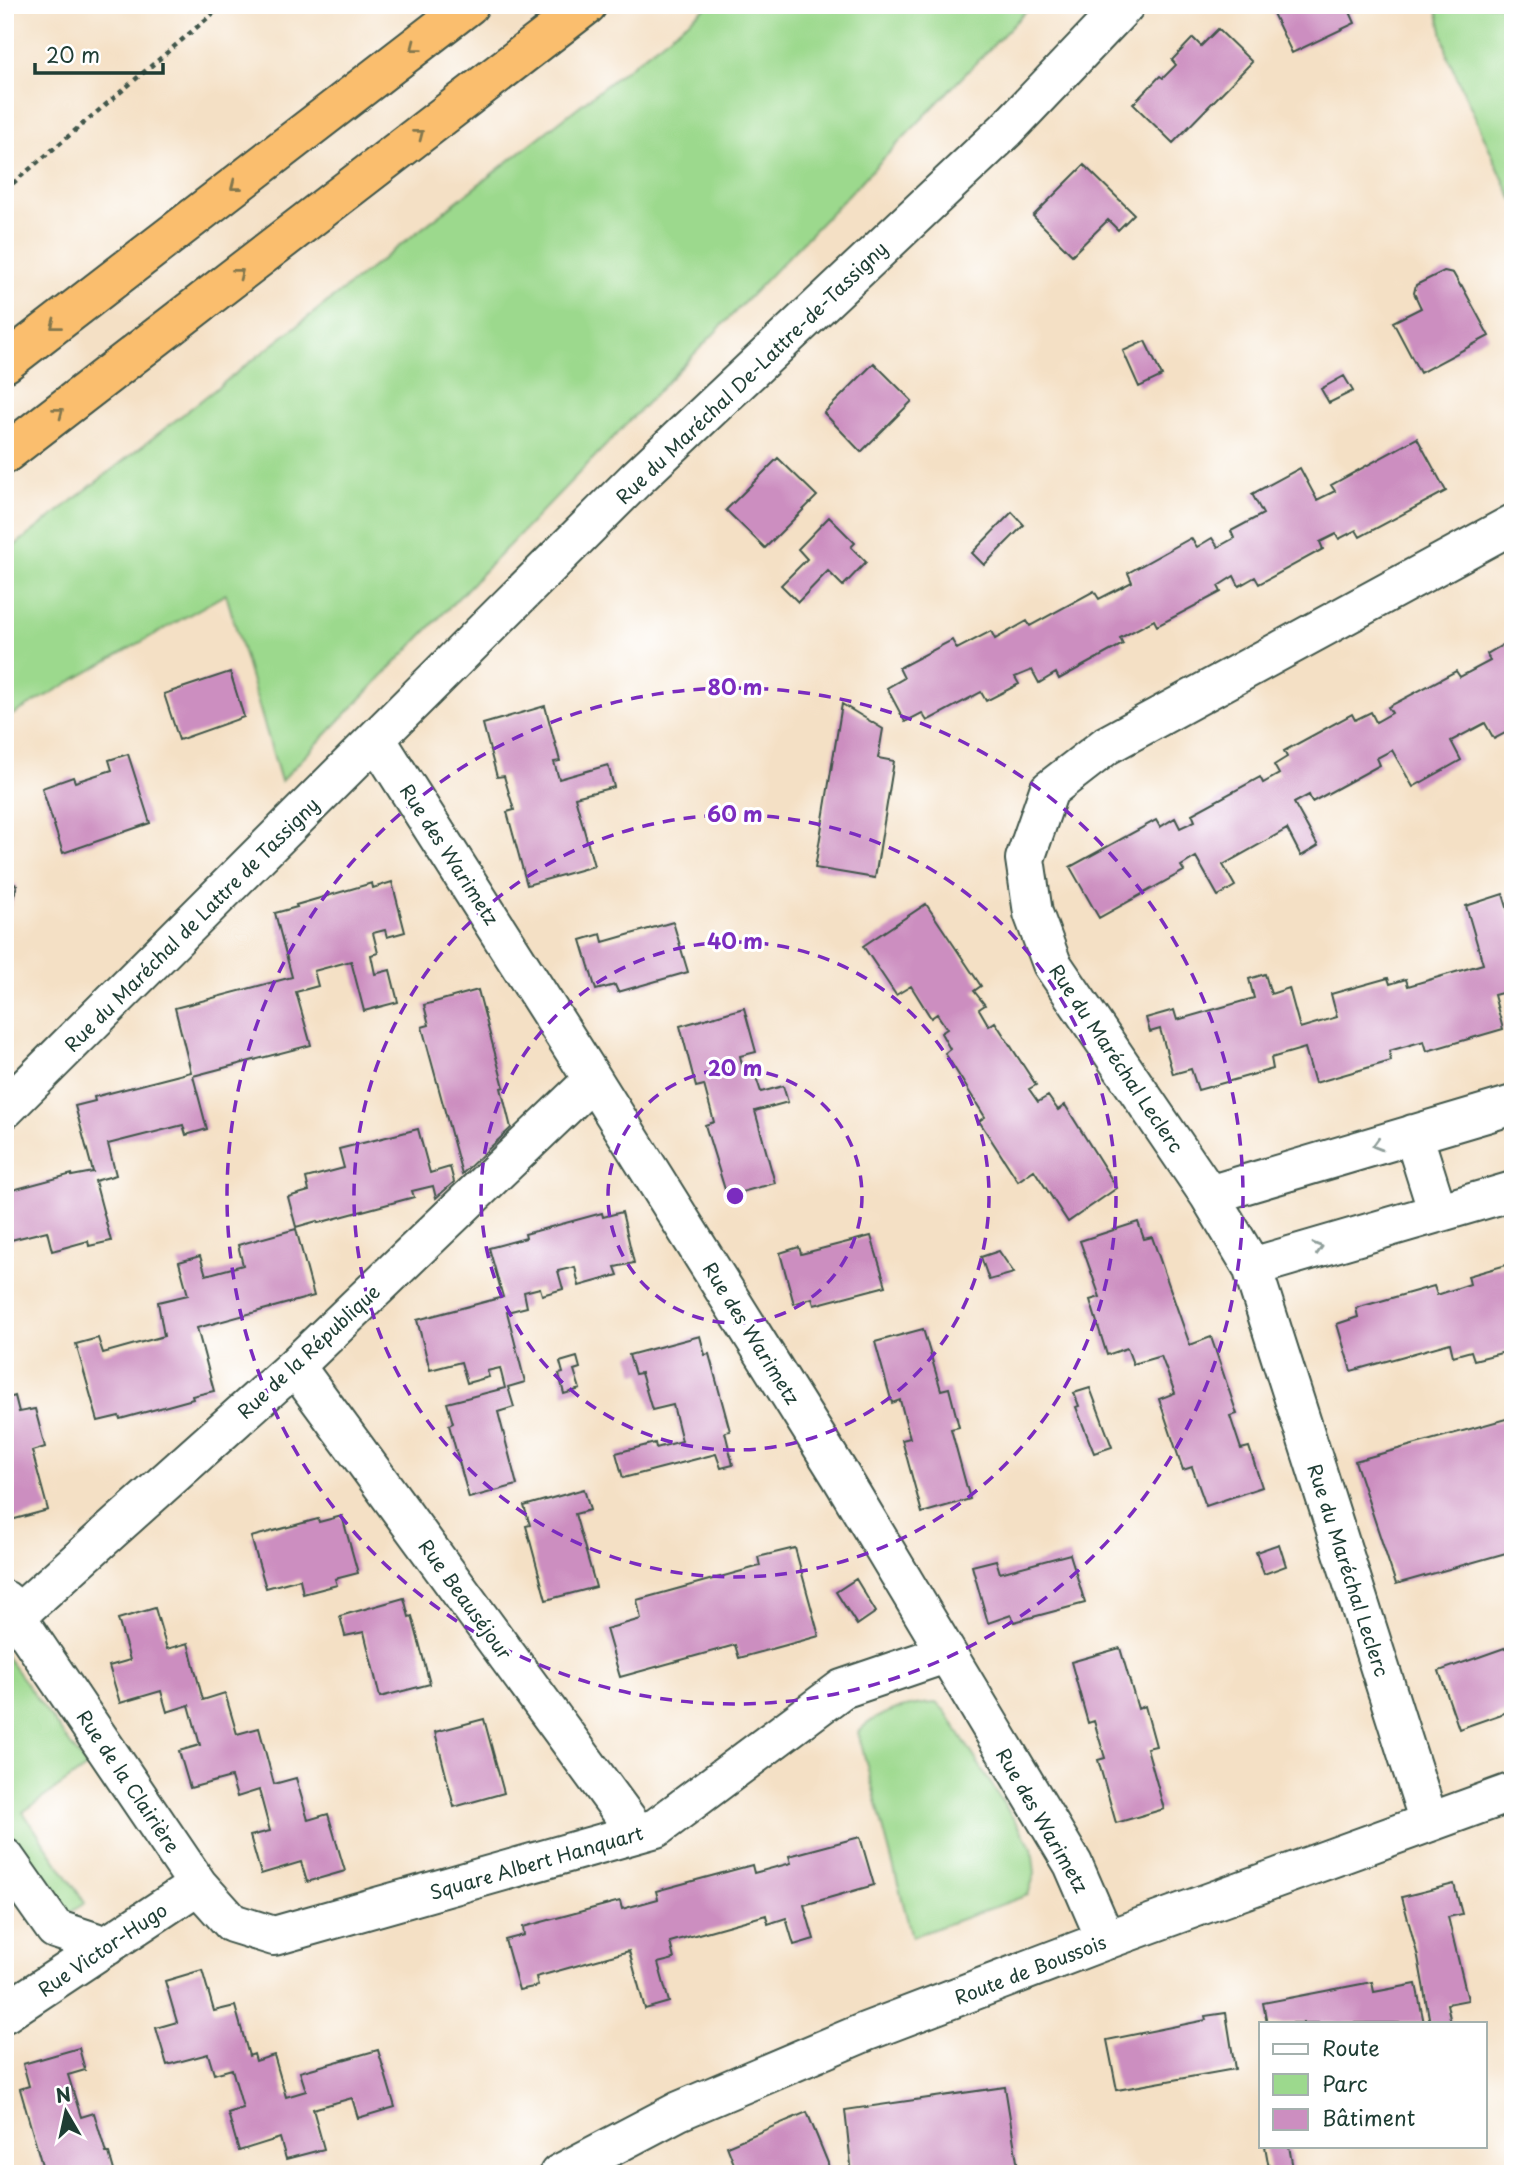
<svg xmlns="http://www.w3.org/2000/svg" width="1518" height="2179" font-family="'Playpen Sans',sans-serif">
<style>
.green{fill:#9cd98d;stroke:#5e8b60;stroke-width:2}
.building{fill:#cc8ec0}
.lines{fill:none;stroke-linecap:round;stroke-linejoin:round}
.minor-casing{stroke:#3f554a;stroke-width:42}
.tertiary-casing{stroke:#3f554a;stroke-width:42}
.trunk-casing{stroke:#3f554a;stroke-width:42}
.path{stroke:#3f554a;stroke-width:4.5;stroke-dasharray:5 5;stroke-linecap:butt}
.minor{stroke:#fff;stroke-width:38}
.tertiary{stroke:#fff;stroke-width:38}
.trunk{stroke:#fabe6e;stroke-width:38}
.oneway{stroke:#82774e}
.oneway2{stroke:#8f9e9a}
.ring{fill:none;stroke:#7b2cbf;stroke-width:3.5;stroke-dasharray:12 9}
.labels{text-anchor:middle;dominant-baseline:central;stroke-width:6;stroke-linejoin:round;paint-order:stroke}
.street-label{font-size:19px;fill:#1f3d34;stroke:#fff}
.centre{fill:#7b2cbf;stroke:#fff;stroke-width:3.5}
.ring-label{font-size:21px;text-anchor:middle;font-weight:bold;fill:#7b2cbf;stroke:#fff;stroke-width:6;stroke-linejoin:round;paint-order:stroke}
</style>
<rect width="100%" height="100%" fill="#fff"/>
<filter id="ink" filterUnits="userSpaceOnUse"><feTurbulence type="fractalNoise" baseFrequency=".0143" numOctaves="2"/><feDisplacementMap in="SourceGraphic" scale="14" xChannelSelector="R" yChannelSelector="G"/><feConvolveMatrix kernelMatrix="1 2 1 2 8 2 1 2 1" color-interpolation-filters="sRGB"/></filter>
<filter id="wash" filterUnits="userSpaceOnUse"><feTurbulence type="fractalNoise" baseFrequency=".00686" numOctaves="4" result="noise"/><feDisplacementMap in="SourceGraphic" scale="28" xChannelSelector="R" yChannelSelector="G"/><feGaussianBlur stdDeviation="1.57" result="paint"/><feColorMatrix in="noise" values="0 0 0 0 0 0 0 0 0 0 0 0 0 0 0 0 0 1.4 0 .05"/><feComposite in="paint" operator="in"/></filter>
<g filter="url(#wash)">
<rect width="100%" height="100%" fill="#f4e0c5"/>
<path class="green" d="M709,5H1032L281,781L226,594L5,719V553Z
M1436,5H1513V201L1448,57Z
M5,1655L87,1767L23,1812L85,1903L63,1917L5,1838Z
M936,1703L945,1711L1032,1848L1035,1873L1028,1895L912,1937L858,1732C877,1711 909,1704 936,1703Z"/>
<g id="blocks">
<path class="building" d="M1269,5H1347L1355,23L1292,53Z
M1218,29L1252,62L1173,143L1133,104L1160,76L1163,78L1176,65L1172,60L1193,38L1201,46Z
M1084,165L1134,214L1118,230L1108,220L1072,255L1033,216Z
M1444,271L1453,273L1461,287L1462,286L1489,336L1420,373L1393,322L1421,308L1414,293L1416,285Z
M1145,341L1162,376L1139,387L1123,351Z
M874,363L912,401L861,452L824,413Z
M1344,376L1353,391L1329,403L1321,389Z
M1417,438L1446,491L1360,537L1356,530L1339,539L1336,534L1320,542L1323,549L1259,584L1255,577L1239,586L1234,576L1218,586L1221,592L1157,626L1154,620L1120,638L1123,644L1059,679L1056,673L1039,683L1032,670L1015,677L1019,684L986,701L981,692L927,721L922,713L905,722L887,688L904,678L899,668L952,640L957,649L991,631L995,639L1027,621L1030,626L1094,591L1099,599L1132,582L1128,573L1191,538L1197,547L1212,538L1218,547L1234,538L1231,531L1263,514L1252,494L1300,468L1317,500L1335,491L1331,485Z
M778,458L817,496L765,548L726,510Z
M1012,512L1024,525L984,565L972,553Z
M829,517L855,543L851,547L866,562L843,586L828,571L798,602L781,585L807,559L798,549Z
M1513,639V729L1494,739L1485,723L1451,741L1461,760L1413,787L1392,750L1377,758L1380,765L1347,783L1312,802L1309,795L1294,803L1318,846L1301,856L1287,829L1223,865L1235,886L1218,896L1196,857L1181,866L1184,871L1099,918L1070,867L1156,820L1160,827L1175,818L1180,828L1195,821L1192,814L1260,777L1263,783L1279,774L1274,765L1287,757L1284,751L1352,714L1355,720L1371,712L1376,722L1392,713L1388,707L1456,671L1460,677L1490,661L1487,654Z
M230,672L244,717L179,740L164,694Z
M842,704L883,729L878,758L894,761L875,878L815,868Z
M545,706L560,761L554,762L559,779L608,765L614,787L575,797L594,866L527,885L507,812L514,810L504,776L497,777L483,724Z
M128,754L150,823L63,853L42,788L73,777L75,782L112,770L109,760Z
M5,881L17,885L11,906L5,905Z
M392,882L405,932L387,937L385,930L373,933L378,953L371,955L375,974L390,970L398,1002L364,1011L351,961L314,971L318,986L296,992L311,1045L193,1076L207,1129L186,1135L183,1125L108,1144L116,1175L95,1181L111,1241L89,1246L88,1241L52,1251L47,1231L7,1241L11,1256L5,1258V1192L72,1174V1176L93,1172L75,1106L95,1101L94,1097L191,1072L175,1008L292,977L275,913L297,907L296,905L372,883L373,888Z
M1503,894L1513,927V990L1494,995L1503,1029L1427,1051L1424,1041L1389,1051L1391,1061L1315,1083L1305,1048L1271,1058L1273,1069L1198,1090L1191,1069L1173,1074L1160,1029L1150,1032L1146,1018L1174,1010L1177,1020L1254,998L1249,979L1265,974L1271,994L1289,988L1300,1028L1337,1017L1331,994L1388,978L1390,984L1406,979L1408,986L1483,964L1466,906Z
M926,904L981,986L974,991L985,1005L979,1009L989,1026L995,1022L1036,1085L1029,1089L1038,1102L1048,1096L1058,1110L1065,1105L1117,1188L1068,1222L1034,1170L1018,1181L979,1121L985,1117L945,1053L950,1049L941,1033L947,1029L937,1014L931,1018L911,986L896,995L863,946Z
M673,922L688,972L618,992L615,985L596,990L581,940L601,934L603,942Z
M478,990L504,1087L501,1088L511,1128L462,1174L422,1027L429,1025L424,1005Z
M744,1008L756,1052L740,1056L744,1074L754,1071L761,1092L783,1086L788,1102L755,1111L775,1183L727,1196L705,1125L714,1122L704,1085L696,1087L680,1026Z
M418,1129L430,1173L450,1167L454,1182L436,1198L433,1186L412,1191L414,1197L318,1223L317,1221L296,1227L288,1197L309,1191L306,1178L344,1168L339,1149Z
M622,1212L634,1263L615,1267L618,1275L579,1286L575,1267L558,1271L563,1289L542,1295L540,1288L524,1292L527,1307L507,1312L525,1382L508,1387L514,1407L498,1412L517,1485L469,1498L449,1425L453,1423L447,1403L505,1388L500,1368L487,1371L489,1377L467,1383L461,1362L430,1370L417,1320L503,1297L489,1248L526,1238L525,1234L602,1213L603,1217Z
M1138,1222L1144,1239L1152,1237L1190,1345L1211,1337L1237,1414L1230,1416L1241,1449L1249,1447L1262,1487L1206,1506L1192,1467L1183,1470L1159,1399L1175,1393L1161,1356L1133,1364L1127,1348L1107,1355L1090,1300L1100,1297L1080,1241Z
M296,1229L314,1296L197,1328L214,1391L192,1396L193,1399L120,1419L119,1416L98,1421L76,1344L98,1338L103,1353L164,1336L158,1302L188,1295L179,1262L200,1256L206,1275L243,1265L238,1245Z
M871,1236L886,1286L814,1305L812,1298L794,1304L780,1253L799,1247L801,1254Z
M999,1251L1014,1273L989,1280L981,1257Z
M1513,1263V1350L1474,1360L1471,1351L1453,1356L1450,1343L1351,1371L1337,1324L1358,1317L1356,1308L1434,1286L1437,1295L1470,1284L1468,1276Z
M923,1329L941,1390L949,1388L959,1427L951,1429L970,1499L922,1513L902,1440L910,1438L900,1400L892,1403L875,1342Z
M700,1336L705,1355L709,1354L730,1431L725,1432L733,1465L721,1468L716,1454L623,1478L616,1453L655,1443L656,1448L682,1441L673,1405L652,1410L641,1373L635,1374L629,1355Z
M577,1357L580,1368L574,1370L580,1389L564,1394L559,1374L563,1373L560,1362Z
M1090,1388L1112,1447L1094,1453L1076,1407L1079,1406L1074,1393Z
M15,1396L19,1412L35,1409L45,1447L32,1451L48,1510L11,1520L5,1502V1399Z
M1513,1417V1551L1396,1584L1355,1461Z
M584,1489L590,1510L575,1514L596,1587L546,1600L526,1526L530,1525L524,1506Z
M342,1516L358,1573L335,1579L337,1585L303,1594L300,1579L266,1588L251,1537L318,1519L319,1522Z
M1279,1544L1286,1566L1264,1574L1256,1552Z
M795,1548L819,1636L739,1658L735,1645L620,1677L606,1629L641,1619L637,1600L760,1566L758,1557Z
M1070,1554L1085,1603L1014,1622L1011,1615L988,1623L972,1566L996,1560L1000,1573Z
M856,1579L876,1612L857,1625L836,1592Z
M404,1598L409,1617L412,1616L430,1684L380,1697L364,1632L345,1636L340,1616Z
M155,1608L167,1649L188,1643L203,1700L225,1693L237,1734L259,1728L274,1784L296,1778L308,1820L328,1814L345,1871L307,1882L301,1862L261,1874L250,1836L270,1831L259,1790L237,1797L231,1777L190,1788L179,1751L200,1745L189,1705L167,1712L161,1691L120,1703L109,1666L130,1660L118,1619Z
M1513,1645V1710L1459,1729L1439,1671Z
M1120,1648L1138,1709L1145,1706L1156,1746L1147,1748L1164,1809L1116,1823L1098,1760L1105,1758L1094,1721L1088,1723L1071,1662Z
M484,1719L504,1793L454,1807L435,1732Z
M860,1837L874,1885L804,1905L814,1939L794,1945L786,1918L768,1924L766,1915L670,1942L674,1959L658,1963L669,2002L645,2009L629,1951L536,1977L538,1986L519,1990L505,1940L524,1935L523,1927L620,1901L622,1909L658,1899L656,1891L752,1865L754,1873L791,1863L789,1856Z
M1454,1884L1462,1914L1448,1917L1468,2000L1447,2004L1451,2023H1430L1418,1957L1402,1897Z
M202,1970L214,2011L235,2006L249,2056L254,2054L256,2061L274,2055L286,2097L306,2091L300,2072L378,2050L395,2107L358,2118L352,2098L313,2109L324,2149L286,2159L280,2138L239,2151L228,2113L243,2108L232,2069L214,2074L208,2054L167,2065L156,2028L177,2022L165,1981Z
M1372,1982L1374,1992L1416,1984L1424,2023H1267L1263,2003Z
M1226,2013L1235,2069L1117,2090L1107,2040L1206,2020L1205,2016Z
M79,2048L85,2070L68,2075L81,2117L94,2113L106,2153H109L115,2174H55L54,2169L44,2172L20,2089L29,2086L23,2064Z
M1005,2087L1019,2174H852L845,2110Z
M807,2112L828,2163L829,2174H738L727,2146Z
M1265,2146H1289L1294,2174H1270Z"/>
</g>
</g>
<g filter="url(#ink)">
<use href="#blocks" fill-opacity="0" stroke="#3f554a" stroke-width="2"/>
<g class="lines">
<defs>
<path id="minor" d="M376,739L593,1080L840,1475L1073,1864L1106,1940
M5,1109L636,479L1006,130L1125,5
M1413,1134L1438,1213
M1209,1195L1513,1105
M1252,1267L1513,1191
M295,1366L637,1833
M5,1600L198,1885L232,1923L274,1936L656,1828L842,1689L945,1654
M17,1615L295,1366L593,1080
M1429,1822L1252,1267L1209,1195L1052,964L1033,913L1025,859L1049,790L1107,745L1513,524
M5,1858L55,1929L107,1946
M5,2013L198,1885"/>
<path id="tertiary" d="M559,2174L679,2111L865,2032L1106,1940L1513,1792"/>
<path id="trunk" d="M5,363L469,5
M5,454L587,5"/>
</defs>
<use href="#minor" class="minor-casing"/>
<use href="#tertiary" class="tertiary-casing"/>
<use href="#trunk" class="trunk-casing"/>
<path class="path" d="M5,190L223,5"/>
<use href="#minor" class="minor"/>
<use href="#tertiary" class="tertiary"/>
<use href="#trunk" class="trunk"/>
</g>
<defs><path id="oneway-chevron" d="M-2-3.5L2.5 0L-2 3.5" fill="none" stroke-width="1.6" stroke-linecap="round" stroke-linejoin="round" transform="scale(1.75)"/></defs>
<g class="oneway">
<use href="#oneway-chevron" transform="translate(415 47) rotate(142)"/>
<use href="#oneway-chevron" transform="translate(419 134) rotate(-38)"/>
<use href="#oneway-chevron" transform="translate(235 186) rotate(142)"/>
<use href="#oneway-chevron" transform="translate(239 273) rotate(-38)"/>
<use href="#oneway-chevron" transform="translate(55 325) rotate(142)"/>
<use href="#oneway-chevron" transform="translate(59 412) rotate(-38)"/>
</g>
<g class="oneway2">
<use href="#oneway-chevron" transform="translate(1377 1145) rotate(164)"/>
<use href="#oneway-chevron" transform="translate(1318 1248) rotate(-16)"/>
</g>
</g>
<g class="ring">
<circle cx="735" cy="1196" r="127"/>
<circle cx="735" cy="1196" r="254"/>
<circle cx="735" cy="1196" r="381"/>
<circle cx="735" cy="1196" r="508"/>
</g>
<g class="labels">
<g class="street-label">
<text transform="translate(751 372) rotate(-44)">Rue du Maréchal De-Lattre-de-Tassigny</text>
<text transform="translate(450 854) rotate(57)">Rue des Warimetz</text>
<text transform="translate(191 924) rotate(-45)">Rue du Maréchal de Lattre de Tassigny</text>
<text transform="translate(1117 1058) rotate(56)">Rue du Maréchal Leclerc</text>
<text transform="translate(752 1333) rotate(58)">Rue des Warimetz</text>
<text transform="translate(308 1351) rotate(-43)">Rue de la République</text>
<text transform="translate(1349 1570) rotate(72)">Rue du Maréchal Leclerc</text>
<text transform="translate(466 1599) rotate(54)">Rue Beauséjour</text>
<text transform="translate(129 1781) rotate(56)">Rue de la Clairière</text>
<text transform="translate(1043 1820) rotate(60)">Rue des Warimetz</text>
<text transform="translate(536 1862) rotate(-16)">Square Albert Hanquart</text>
<text transform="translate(102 1949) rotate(-34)">Rue Victor-Hugo</text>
<text transform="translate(1030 1969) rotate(-21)">Route de Boussois</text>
</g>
</g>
<circle cx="735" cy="1196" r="10" class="centre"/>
<g class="ring-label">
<text x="735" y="695">80 m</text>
<text x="735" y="822">60 m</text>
<text x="735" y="949">40 m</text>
<text x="735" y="1076">20 m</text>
</g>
<rect width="1518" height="2179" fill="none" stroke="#fff" stroke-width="28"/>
<rect x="1259" y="2022" width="228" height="126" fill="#ffffff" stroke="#a5b1ae" stroke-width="2"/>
<rect x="1273" y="2044" width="35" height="10" fill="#ffffff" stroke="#a5b1ae" stroke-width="2"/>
<text x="1322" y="2056" font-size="21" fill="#1f3d34">Route</text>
<rect x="1273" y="2074" width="35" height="21" fill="#9cd98d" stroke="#a5b1ae" stroke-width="2"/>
<text x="1322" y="2092" font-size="21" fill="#1f3d34">Parc</text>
<rect x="1273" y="2109" width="35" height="21" fill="#cc8ec0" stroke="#a5b1ae" stroke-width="2"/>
<text x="1322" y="2126" font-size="21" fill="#1f3d34">Bâtiment</text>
<g transform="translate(66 2112) rotate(351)" stroke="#ffffff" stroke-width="5" paint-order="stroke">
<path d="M0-5L12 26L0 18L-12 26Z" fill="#1f3d34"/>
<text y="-10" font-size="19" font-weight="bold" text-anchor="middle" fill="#1f3d34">N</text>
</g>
<path d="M35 63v10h128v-10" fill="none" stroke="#1f3d34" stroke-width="3.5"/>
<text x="46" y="63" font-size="21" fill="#1f3d34" stroke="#ffffff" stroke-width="5" paint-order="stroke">20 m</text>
</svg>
